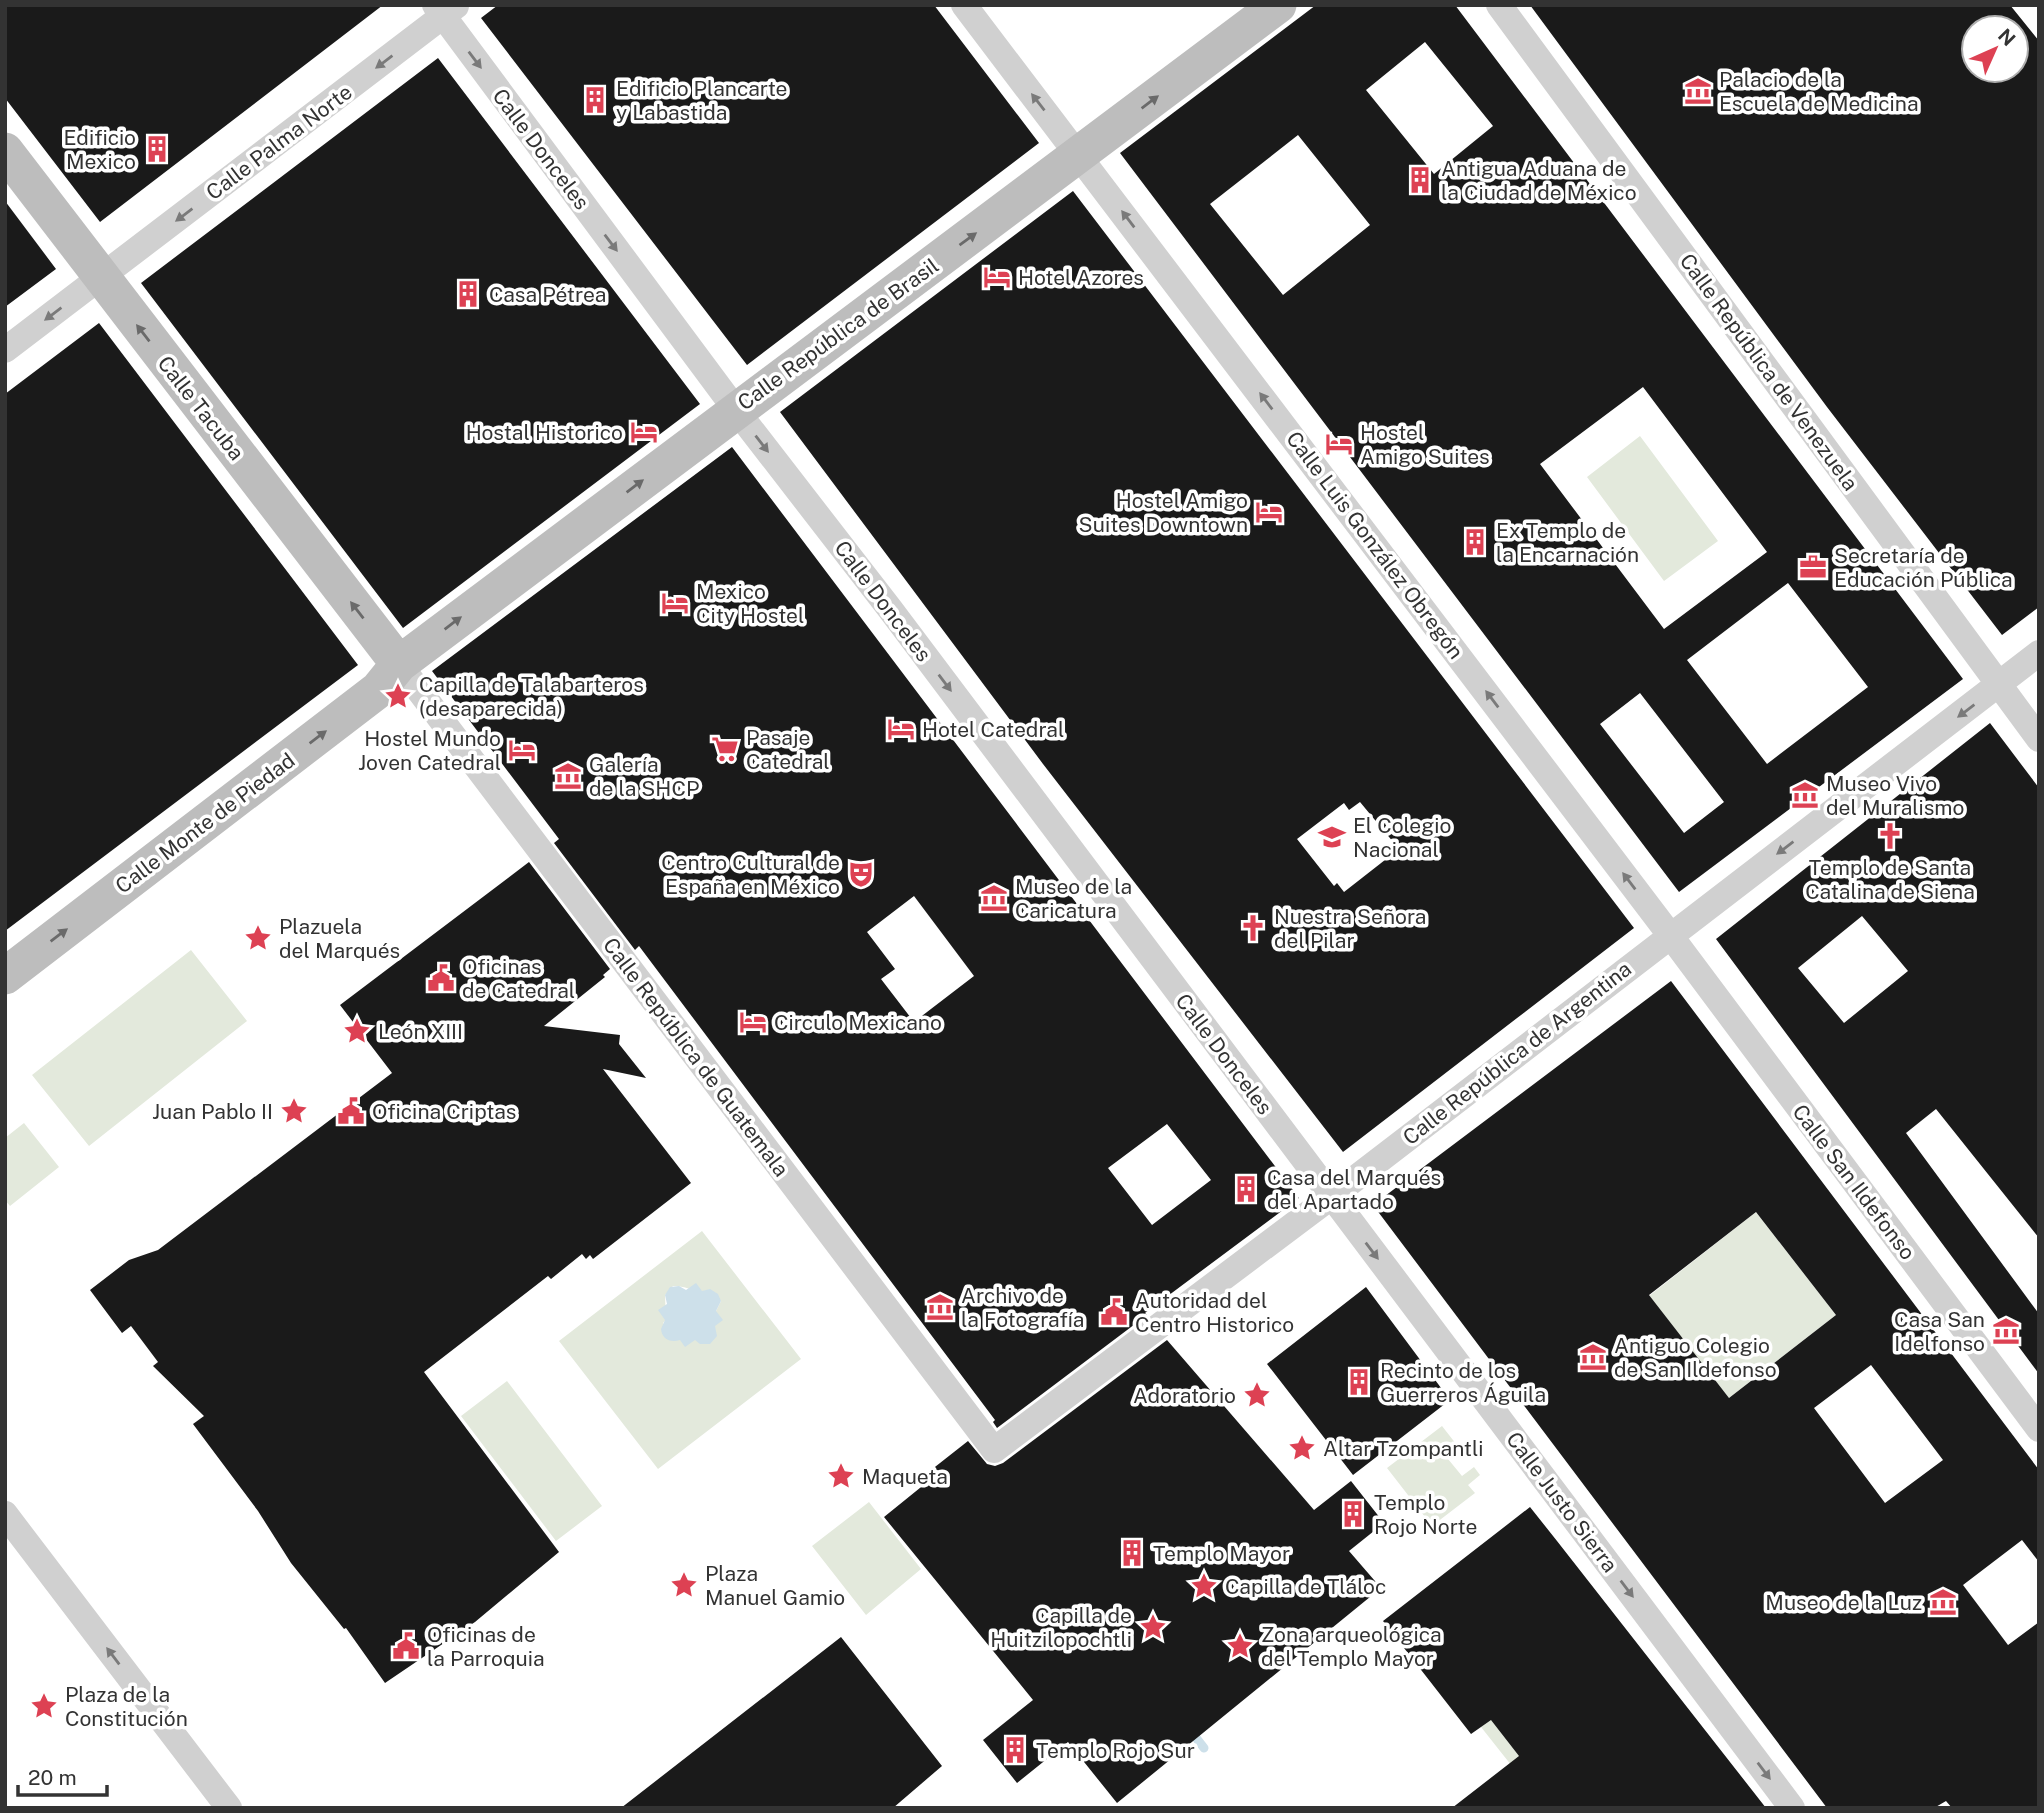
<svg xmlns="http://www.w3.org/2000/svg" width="2044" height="1813" font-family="'Public Sans',sans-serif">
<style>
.green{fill:#e3e9dc;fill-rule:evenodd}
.water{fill:#cde0ea}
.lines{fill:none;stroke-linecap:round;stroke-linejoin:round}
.stream{stroke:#cde0ea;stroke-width:9}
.building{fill:#1a1a1a;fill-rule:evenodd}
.street{stroke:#d0d0d0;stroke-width:26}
.secondary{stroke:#bdbdbd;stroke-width:37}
.oneway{fill:#7a7a7a}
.oneway2{fill:#6a6a6a}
.labels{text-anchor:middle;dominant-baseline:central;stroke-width:7;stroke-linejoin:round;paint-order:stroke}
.poi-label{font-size:21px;fill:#333;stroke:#fff;text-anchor:start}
.street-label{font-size:21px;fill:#333;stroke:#fff}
</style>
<rect width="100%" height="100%" fill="#fff"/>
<path class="green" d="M1640,436L1718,541L1664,581L1587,477Z
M191,950L247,1021L89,1146L32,1075Z
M24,1123L59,1167L10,1206L5,1200V1138Z
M1756,1212L1836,1315L1729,1398L1649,1296Z
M702,1231L801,1359L658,1469L559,1341ZM673,1286C686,1286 708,1294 721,1301L716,1311L714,1326L680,1340L663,1323L666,1320L665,1295Z
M507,1381L602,1506L556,1541L461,1416Z
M1442,1426L1460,1449L1448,1459L1462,1476L1474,1467L1480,1475L1468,1485L1475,1493L1432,1526L1387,1468Z
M869,1502L921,1569L866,1615L812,1546Z
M1491,1719L1548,1792L1538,1799L1481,1727Z"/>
<path class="water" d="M696,1283L702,1291L710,1289L718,1294L721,1301L716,1311L723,1320L715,1326L717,1336L710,1344H700L695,1340L685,1347L680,1340C670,1343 662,1339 661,1329L665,1320L658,1310L667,1304L665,1295L670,1287L679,1286L686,1290Z"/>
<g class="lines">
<path class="stream" d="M1190,1730L1204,1748"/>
</g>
<path class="building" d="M5,5H383L100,222L5,98Z
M498,5H934L1039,143L747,365L481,18Z
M1316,5H1455L1963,679L1679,892L1120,153ZM1425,42L1493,126L1434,174L1366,90ZM1298,135L1370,225L1283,295L1210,204ZM1643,387L1767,552L1664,629L1540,464ZM1788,583L1868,687L1767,764L1687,660ZM1640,693L1724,802L1684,833L1600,724Z
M1530,5H2010L2039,41V607L2002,635L1827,407ZM1974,28H2016V70H1974Z
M438,58L700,404L403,628L141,283Z
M1073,191L1634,928L1343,1152L1043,764L780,412ZM1360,802L1399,849L1344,892L1337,883L1334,886L1297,839L1344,803L1349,810Z
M5,201L56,269L5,307Z
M99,323L358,665L5,931V394Z
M732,447L1299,1198L1145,1313L1147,1315L997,1428L993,1422L995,1420L639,946L635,950L554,843L559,839L432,671ZM914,896L974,976L914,1022L881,979L895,969L867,932ZM1167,1124L1211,1180L1152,1225L1108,1168Z
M1990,723L2039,788V1238L1936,1109L1906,1133L2039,1314V1374L1716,939ZM1862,916L1908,971L1844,1023L1798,968Z
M529,862L610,969L603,975L605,977L544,1026L620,1035L619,1044L646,1078L603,1069L691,1183L593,1259L590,1255L586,1259L582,1254L551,1279L548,1276L424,1372L559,1552L475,1622L385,1683L346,1628L344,1629L291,1563L258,1511L193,1424L204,1416L153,1366L158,1362L131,1326L122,1333L90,1290L129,1260L158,1250L392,1073L340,1005Z
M1671,981L2039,1470V1562L2022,1540L1963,1585L2008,1645L2039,1622V1808H1952L1946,1801L1934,1808H1827L1373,1205ZM1756,1212L1836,1315L1729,1398L1649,1295ZM1871,1365L1943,1460L1885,1503L1814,1408Z
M1366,1287L1450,1400L1353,1475L1267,1364Z
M1167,1340L1314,1510L1351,1481L1384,1523L1349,1551L1381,1588L1117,1803L1068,1742L1017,1783L983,1740L1033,1700L884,1517L931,1479L926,1474L968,1441L987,1464L995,1466L1003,1463Z
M1530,1507L1557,1541L1766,1808H1452L1519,1756L1491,1720L1471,1734L1383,1621Z
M841,1637L942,1766L893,1808H621Z"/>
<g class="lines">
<path class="street" d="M435,5L736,410L890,609L1792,1808
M964,5L1670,935L2039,1429
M1499,5L2039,739
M5,350L456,6
M399,664L994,1450L1352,1181L2039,653
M5,1514L229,1808"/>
<path class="secondary" d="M5,151L399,664
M5,976L378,690L399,664C691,444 986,227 1278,5"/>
</g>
<defs><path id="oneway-solid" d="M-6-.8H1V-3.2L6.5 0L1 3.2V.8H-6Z" transform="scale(1.75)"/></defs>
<g class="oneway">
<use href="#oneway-solid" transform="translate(475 60) rotate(53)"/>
<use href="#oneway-solid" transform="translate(384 62) rotate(143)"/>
<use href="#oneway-solid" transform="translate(1038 102) rotate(-128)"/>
<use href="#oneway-solid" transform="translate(184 215) rotate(143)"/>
<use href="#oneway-solid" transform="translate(1128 219) rotate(-127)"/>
<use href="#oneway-solid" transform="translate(611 243) rotate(53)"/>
<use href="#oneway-solid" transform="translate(53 314) rotate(143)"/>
<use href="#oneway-solid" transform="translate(1266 401) rotate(-127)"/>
<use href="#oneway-solid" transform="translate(762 444) rotate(52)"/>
<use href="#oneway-solid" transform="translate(945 683) rotate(53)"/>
<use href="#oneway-solid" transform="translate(1492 699) rotate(-127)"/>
<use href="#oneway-solid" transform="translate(1966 711) rotate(143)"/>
<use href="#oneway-solid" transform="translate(1785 848) rotate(143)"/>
<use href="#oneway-solid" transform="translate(1629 881) rotate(-127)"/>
<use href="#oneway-solid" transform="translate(1372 1251) rotate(53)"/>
<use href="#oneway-solid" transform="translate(1627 1589) rotate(53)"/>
<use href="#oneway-solid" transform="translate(113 1656) rotate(-127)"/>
<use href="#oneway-solid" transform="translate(1764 1771) rotate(53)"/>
</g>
<g class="oneway2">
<use href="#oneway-solid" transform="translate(1150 102) rotate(-37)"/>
<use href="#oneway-solid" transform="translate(968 239) rotate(-36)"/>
<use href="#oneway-solid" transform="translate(143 333) rotate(-128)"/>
<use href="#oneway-solid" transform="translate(635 486) rotate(-37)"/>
<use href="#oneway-solid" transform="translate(357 610) rotate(-128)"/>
<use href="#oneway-solid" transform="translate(453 623) rotate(-37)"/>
<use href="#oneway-solid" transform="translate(318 737) rotate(-37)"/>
<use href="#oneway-solid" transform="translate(59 935) rotate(-37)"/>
</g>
<defs>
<symbol id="museum-bare" viewBox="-9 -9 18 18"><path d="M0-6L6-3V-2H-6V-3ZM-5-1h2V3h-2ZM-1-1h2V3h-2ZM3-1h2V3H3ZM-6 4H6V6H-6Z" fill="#dd4153" stroke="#fff" stroke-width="2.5" paint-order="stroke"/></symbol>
<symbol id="building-bare" viewBox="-9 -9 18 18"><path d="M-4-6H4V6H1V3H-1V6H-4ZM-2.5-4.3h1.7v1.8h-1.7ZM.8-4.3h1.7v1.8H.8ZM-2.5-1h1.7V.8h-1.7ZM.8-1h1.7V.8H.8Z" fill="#dd4153" stroke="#fff" stroke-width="2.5" paint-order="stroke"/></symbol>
<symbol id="hotel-bare" viewBox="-9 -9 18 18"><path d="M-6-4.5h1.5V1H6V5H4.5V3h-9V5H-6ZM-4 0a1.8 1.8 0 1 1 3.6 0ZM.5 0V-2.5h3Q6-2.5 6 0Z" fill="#dd4153" stroke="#fff" stroke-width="2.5" paint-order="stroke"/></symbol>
<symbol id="office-bare" viewBox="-9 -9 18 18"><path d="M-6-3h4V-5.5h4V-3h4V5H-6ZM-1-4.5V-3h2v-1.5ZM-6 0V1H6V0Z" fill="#dd4153" stroke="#fff" stroke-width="2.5" paint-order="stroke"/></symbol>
<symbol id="sight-bare" viewBox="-9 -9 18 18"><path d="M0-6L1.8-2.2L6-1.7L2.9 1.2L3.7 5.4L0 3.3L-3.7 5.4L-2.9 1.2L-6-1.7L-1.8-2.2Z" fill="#dd4153" stroke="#fff" stroke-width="2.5" paint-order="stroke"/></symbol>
<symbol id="supermarket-bare" viewBox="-9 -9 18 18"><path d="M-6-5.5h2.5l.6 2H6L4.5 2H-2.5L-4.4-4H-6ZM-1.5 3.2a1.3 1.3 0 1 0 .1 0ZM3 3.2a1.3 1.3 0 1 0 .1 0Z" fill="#dd4153" stroke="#fff" stroke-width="2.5" paint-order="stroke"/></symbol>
<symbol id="church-bare" viewBox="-9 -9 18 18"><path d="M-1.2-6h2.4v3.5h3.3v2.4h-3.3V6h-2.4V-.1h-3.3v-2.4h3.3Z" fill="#dd4153" stroke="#fff" stroke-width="2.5" paint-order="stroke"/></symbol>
<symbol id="university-bare" viewBox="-9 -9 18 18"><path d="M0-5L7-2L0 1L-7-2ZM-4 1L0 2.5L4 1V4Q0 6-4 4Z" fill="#dd4153" stroke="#fff" stroke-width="2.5" paint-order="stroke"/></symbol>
<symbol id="theatre-bare" viewBox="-9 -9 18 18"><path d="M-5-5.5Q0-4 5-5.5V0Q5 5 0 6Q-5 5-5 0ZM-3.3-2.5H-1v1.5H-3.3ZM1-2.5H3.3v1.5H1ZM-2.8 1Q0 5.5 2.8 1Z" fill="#dd4153" stroke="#fff" stroke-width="2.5" paint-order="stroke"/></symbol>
<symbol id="civic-bare" viewBox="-9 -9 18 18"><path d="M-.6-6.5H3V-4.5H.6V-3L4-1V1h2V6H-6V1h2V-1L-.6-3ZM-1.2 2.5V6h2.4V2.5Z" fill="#dd4153" stroke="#fff" stroke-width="2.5" paint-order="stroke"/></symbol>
</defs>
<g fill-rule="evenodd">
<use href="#museum-bare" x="1679" y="72" width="38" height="38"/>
<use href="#building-bare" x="576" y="81" width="38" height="38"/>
<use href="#building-bare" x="138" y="130" width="38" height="38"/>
<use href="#building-bare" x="1401" y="161" width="38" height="38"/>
<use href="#hotel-bare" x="978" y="258" width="38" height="38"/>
<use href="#building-bare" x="449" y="275" width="38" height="38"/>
<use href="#hotel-bare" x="625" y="413" width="38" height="38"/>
<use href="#hotel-bare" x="1320" y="425" width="38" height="38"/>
<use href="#hotel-bare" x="1250" y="493" width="38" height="38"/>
<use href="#building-bare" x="1456" y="523" width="38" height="38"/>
<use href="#office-bare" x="1794" y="548" width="38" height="38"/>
<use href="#hotel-bare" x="656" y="584" width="38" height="38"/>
<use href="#sight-bare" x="379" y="677" width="38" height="38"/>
<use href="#hotel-bare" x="882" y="710" width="38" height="38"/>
<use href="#supermarket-bare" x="706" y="730" width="38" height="38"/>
<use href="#hotel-bare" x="503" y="731" width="38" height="38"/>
<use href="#museum-bare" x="549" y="757" width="38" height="38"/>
<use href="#museum-bare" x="1786" y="776" width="38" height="38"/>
<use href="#church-bare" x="1871" y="817" width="38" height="38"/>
<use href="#university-bare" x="1313" y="818" width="38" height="38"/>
<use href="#theatre-bare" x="842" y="855" width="38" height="38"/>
<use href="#museum-bare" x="975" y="879" width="38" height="38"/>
<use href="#church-bare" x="1234" y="909" width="38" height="38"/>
<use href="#sight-bare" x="239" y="919" width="38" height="38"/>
<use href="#civic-bare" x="422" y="959" width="38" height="38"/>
<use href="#hotel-bare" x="734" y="1003" width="38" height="38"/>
<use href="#sight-bare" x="338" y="1012" width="38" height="38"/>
<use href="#sight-bare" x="275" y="1092" width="38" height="38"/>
<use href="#civic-bare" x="332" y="1092" width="38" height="38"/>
<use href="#building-bare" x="1227" y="1170" width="38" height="38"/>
<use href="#museum-bare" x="921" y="1288" width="38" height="38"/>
<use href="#civic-bare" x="1095" y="1293" width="38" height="38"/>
<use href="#museum-bare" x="1987" y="1312" width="38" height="38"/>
<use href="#museum-bare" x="1574" y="1338" width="38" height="38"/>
<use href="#building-bare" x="1340" y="1363" width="38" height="38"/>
<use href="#sight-bare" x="1238" y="1376" width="38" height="38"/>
<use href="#sight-bare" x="1283" y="1429" width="38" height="38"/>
<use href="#sight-bare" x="822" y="1457" width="38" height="38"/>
<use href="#building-bare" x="1334" y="1495" width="38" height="38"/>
<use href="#building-bare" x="1113" y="1534" width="38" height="38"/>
<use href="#sight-bare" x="665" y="1566" width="38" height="38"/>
<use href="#sight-bare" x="1185" y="1567" width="38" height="38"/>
<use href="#museum-bare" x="1924" y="1583" width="38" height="38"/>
<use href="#sight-bare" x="1134" y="1608" width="38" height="38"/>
<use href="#civic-bare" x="387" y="1627" width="38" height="38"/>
<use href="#sight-bare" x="1221" y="1627" width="38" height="38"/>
<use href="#sight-bare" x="25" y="1687" width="38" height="38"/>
<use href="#building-bare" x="996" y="1731" width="38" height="38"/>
</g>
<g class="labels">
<g class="poi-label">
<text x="1719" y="79">Palacio de la<tspan x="1719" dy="24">Escuela de Medicina</tspan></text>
<text x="616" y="88">Edificio Plancarte<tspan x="616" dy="24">y Labastida</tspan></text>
<text x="136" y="137" text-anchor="end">Edificio<tspan x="136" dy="24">Mexico</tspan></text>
<text x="1441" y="168">Antigua Aduana de<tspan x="1441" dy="24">la Ciudad de México</tspan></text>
<text x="1018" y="277">Hotel Azores</text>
<text x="489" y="294">Casa Pétrea</text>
<text x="623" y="432" text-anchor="end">Hostal Historico</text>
<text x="1360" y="432">Hostel<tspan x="1360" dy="24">Amigo Suites</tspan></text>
<text x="1248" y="500" text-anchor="end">Hostel Amigo<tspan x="1248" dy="24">Suites Downtown</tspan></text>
<text x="1496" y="530">Ex Templo de<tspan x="1496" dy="24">la Encarnación</tspan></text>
<text x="1834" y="555">Secretaría de<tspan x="1834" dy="24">Educación Pública</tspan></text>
<text x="696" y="591">Mexico<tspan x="696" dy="24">City Hostel</tspan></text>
<text x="419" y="684">Capilla de Talabarteros<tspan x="419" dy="24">(desaparecida)</tspan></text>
<text x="922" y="729">Hotel Catedral</text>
<text x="746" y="737">Pasaje<tspan x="746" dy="24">Catedral</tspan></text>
<text x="501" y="738" text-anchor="end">Hostel Mundo<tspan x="501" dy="24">Joven Catedral</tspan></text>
<text x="589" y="764">Galería<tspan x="589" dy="24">de la SHCP</tspan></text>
<text x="1826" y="783">Museo Vivo<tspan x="1826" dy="24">del Muralismo</tspan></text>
<text x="1353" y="825">El Colegio<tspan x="1353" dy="24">Nacional</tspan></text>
<text x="840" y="862" text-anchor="end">Centro Cultural de<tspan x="840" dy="24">España en México</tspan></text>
<text x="1890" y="867" text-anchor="middle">Templo de Santa<tspan x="1890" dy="24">Catalina de Siena</tspan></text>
<text x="1015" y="886">Museo de la<tspan x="1015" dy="24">Caricatura</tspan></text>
<text x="1274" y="916">Nuestra Señora<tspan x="1274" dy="24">del Pilar</tspan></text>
<text x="279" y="926">Plazuela<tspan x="279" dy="24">del Marqués</tspan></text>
<text x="462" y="966">Oficinas<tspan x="462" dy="24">de Catedral</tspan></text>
<text x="774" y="1022">Circulo Mexicano</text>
<text x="378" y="1031">León XIII</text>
<text x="273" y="1111" text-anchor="end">Juan Pablo II</text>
<text x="372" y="1111">Oficina Criptas</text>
<text x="1267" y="1177">Casa del Marqués<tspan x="1267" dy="24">del Apartado</tspan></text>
<text x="961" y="1295">Archivo de<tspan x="961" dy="24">la Fotografía</tspan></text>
<text x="1135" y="1300">Autoridad del<tspan x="1135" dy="24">Centro Historico</tspan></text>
<text x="1985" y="1319" text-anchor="end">Casa San<tspan x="1985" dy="24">Idelfonso</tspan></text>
<text x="1614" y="1345">Antiguo Colegio<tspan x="1614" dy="24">de San Ildefonso</tspan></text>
<text x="1380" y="1370">Recinto de los<tspan x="1380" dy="24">Guerreros Águila</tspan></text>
<text x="1236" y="1395" text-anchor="end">Adoratorio</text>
<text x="1323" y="1448">Altar Tzompantli</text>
<text x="862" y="1476">Maqueta</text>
<text x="1374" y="1502">Templo<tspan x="1374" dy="24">Rojo Norte</tspan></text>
<text x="1153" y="1553">Templo Mayor</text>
<text x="705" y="1573">Plaza<tspan x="705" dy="24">Manuel Gamio</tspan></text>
<text x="1225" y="1586">Capilla de Tláloc</text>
<text x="1922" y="1602" text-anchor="end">Museo de la Luz</text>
<text x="1132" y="1615" text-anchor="end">Capilla de<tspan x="1132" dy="24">Huitzilopochtli</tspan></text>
<text x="427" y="1634">Oficinas de<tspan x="427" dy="24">la Parroquia</tspan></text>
<text x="1261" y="1634">Zona arqueológica<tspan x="1261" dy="24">del Templo Mayor</tspan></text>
<text x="65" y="1694">Plaza de la<tspan x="65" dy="24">Constitución</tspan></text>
<text x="1036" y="1750">Templo Rojo Sur</text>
</g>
<g class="street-label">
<text transform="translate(279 142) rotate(-37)">Calle Palma Norte</text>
<text transform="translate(541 149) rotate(53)">Calle Donceles</text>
<text transform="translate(838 334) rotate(-36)">Calle República de Brasil</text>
<text transform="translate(1769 372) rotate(54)">Calle República de Venezuela</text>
<text transform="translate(201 408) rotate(52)">Calle Tacuba</text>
<text transform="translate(1375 545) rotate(53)">Calle Luis González Obregón</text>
<text transform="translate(883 601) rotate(53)">Calle Donceles</text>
<text transform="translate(205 823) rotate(-37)">Calle Monte de Piedad</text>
<text transform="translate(1517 1053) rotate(-38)">Calle República de Argentina</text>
<text transform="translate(1224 1054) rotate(53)">Calle Donceles</text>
<text transform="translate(696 1057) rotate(53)">Calle República de Guatemala</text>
<text transform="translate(1854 1182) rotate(53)">Calle San Ildefonso</text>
<text transform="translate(1562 1502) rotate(53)">Calle Justo Sierra</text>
</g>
</g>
<rect width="2044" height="1813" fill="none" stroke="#333333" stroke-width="14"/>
<g transform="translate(1995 49) rotate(45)"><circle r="33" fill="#ffffff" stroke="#adadad" stroke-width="2"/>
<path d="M0-5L12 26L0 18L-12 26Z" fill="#dd4153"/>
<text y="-10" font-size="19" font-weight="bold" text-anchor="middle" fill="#333333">N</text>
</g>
<path d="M18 1785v10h89v-10" fill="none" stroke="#333333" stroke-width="3.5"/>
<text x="28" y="1785" font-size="21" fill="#333333" stroke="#ffffff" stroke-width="5" paint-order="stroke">20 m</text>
</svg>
